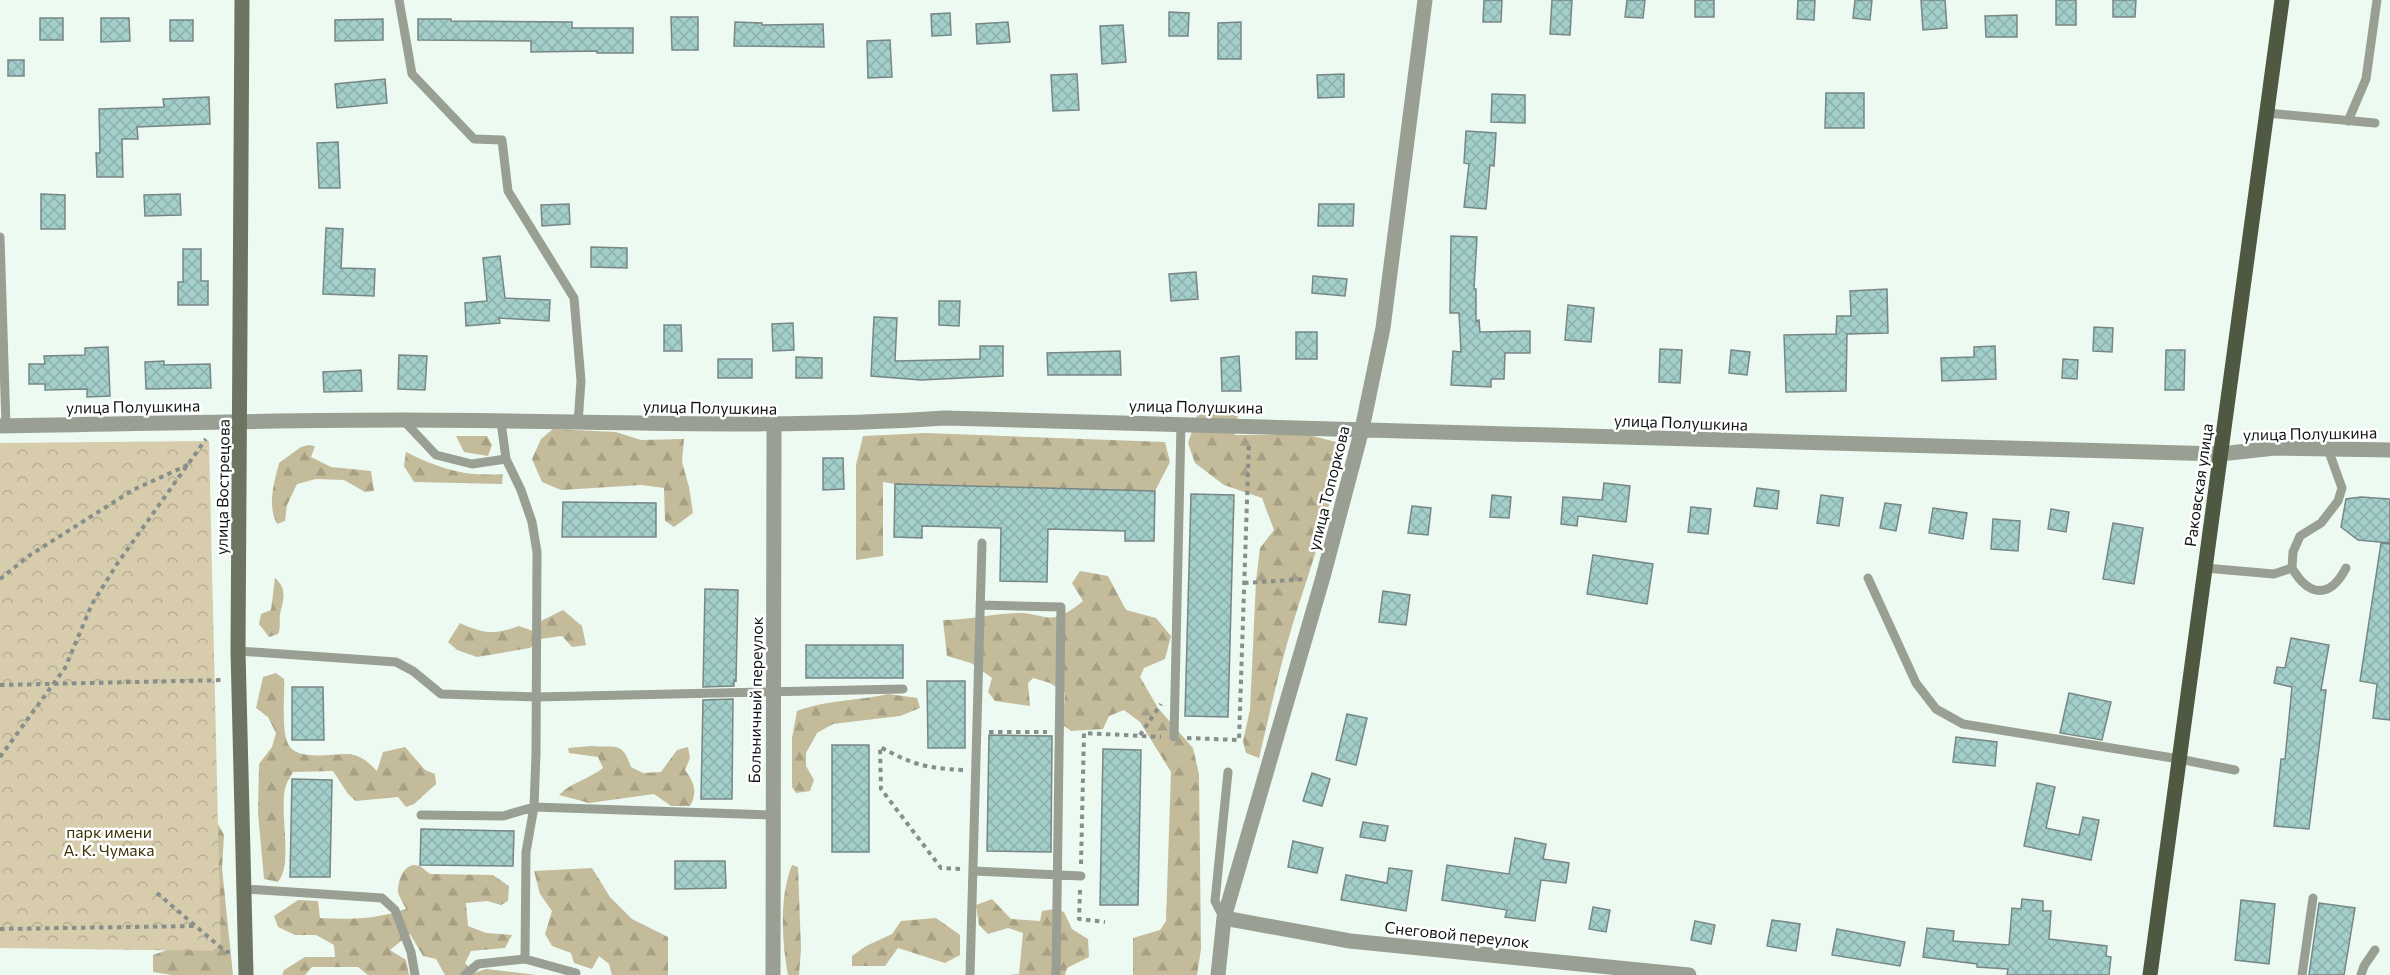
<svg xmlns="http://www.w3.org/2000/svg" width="2390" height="975" font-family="Commissioner,sans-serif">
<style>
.forest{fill:url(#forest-firs)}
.park{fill:url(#park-crowns)}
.building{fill:url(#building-cross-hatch);stroke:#778785;stroke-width:1.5}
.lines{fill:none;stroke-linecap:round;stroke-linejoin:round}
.path{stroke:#868f8a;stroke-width:4;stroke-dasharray:4.5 4.5;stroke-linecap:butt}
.lane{stroke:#999f92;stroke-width:9}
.street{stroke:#999f92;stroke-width:15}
.secondary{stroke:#6d7562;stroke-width:15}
.primary{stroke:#4f5841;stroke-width:15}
.labels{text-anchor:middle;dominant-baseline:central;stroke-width:5;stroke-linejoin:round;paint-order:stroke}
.street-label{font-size:16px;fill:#111513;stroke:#fff}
.park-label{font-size:16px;fill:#3d3207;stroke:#fff}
</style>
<defs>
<pattern id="forest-firs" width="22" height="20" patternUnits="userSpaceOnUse" patternTransform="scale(1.5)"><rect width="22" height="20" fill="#c4bb9a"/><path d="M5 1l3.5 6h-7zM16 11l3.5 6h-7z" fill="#a7a084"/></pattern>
<pattern id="park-crowns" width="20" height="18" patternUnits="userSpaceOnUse" patternTransform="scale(1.5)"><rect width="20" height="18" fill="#d7cdad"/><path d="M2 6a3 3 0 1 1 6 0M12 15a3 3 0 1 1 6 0" fill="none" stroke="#b8af94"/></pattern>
<pattern id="building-cross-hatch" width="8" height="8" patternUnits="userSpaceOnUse" patternTransform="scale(1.5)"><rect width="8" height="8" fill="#a3ceca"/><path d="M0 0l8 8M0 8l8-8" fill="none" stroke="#8bb0ad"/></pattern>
</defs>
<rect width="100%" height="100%" fill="#edfaf2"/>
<path class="forest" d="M1216,409L1238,414L1235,435H1309L1340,443C1334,504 1312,562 1294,620C1280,665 1270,712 1259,758L1246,753L1243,741L1250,710L1256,581L1260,548L1274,530L1262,498L1224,485L1195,463L1188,443L1199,410Z
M553,429L616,432L641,440L684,439L682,462L689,487L693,513L674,527L665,521L664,488L641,485L561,490L542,482L532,459L541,439Z
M926,433L1165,442L1170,462L1155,491L895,484L883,482V556L856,560V465L863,436Z
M456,436H487L492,445L488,456L464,452Z
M309,445L315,446L311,457L331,467L371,471L374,491L365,492L344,480L316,479L297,484L287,505L285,521L277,524C267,504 274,484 279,463L301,447Z
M406,452C440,469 465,477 503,474L502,484L414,482L404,466Z
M1080,571L1108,576L1126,610L1156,618L1171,636L1165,659L1144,668L1140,677L1158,708L1193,748L1199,774L1201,949L1197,975H1133V938L1160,930L1166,921L1171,772L1140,722L1124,710L1109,716L1103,729L1071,731L1063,725L1065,693L1050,683L1033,678L1028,683L1030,706L995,701L988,692L992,678L971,663L947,656L943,620C970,620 995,613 1022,613C1033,613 1045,619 1055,617C1066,614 1075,608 1083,601L1072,583Z
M275,578C288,589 283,600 280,614C279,621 281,627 278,634L269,637L259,624L261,614L271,610Z
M563,610L582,626L586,645L572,647L562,636L540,639L530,648L477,657L457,650L448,642L460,623C484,634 494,635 519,626L533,631L541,621Z
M276,673L284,679C285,696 281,729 288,744C297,762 334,753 350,754C362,756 369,763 377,771L383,752L405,747L425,770L435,774L436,784L414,804L406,807L398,797L356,801L348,794L333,771L293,772C291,776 288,780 286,785C278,809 294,862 278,882L264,879L258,813L259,764L272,747L276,733L268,717L256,708L263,677Z
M888,694L917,698L920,708L900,716L833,724L817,733L806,753V766L814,780L810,791L796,793L792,787V738L797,711C825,700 858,701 888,694Z
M591,746C617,748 622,741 631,767L643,773L661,772L677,750L688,747L690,758L685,770C694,782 698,792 690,806H671L654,794L589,803L559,795C572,782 589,779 603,768L598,757L569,753L568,748Z
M218,824L224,835L222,868L233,975H172L153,972V955L187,943Z
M414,865L420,866L430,874L493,875L509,886L508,901L501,905L487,901L466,903L468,926L486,933L512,935L505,948L471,951L465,963L474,973L486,969L537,975H445L436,959L423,956L410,934L390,950L406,960L409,975H368L358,967H312L305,975H282L284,970L305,957H335L334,945L316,935H295L278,927L274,916L298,900L318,901L320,918C350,920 377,919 406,909C404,904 399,897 398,892C398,881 403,866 414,865Z
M792,865L798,867L801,949L799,975H788C782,942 779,897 792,865Z
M592,868L610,897L632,919L668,937V975H612L609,964L599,956L592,969L574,963L571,953L552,946L545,934L552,911L540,894L534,871Z
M992,899L1011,919L1040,921L1042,911L1054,909L1064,912L1072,929L1088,939L1089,957L1067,968L1065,975H1008L1019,974L1023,933L1008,928L988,934L979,925L976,905Z
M936,918L960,935V955L945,963L898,948L885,966H852V956L866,946L892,934L901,921Z"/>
<path class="park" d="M209,441L221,951L0,948V443Z"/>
<path class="building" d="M1484,0H1502L1501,22H1483Z
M1552,0H1572L1570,35L1550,34Z
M1627,0H1645L1643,18L1625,17Z
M1695,0H1714V17H1695Z
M1798,0H1815L1814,20L1797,19Z
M1855,0H1872L1870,20L1853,18Z
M1921,0H1945L1947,28L1923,30Z
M2056,0H2076V25H2056Z
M2113,0H2136L2135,17H2113Z
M1169,12L1189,13L1188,36H1169Z
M950,13L951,35L932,36L931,14Z
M2017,15V37H1986L1985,16Z
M671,17H698V50H672Z
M40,18H63V40H40Z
M101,18H129L130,41L101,42Z
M383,19V40L335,41V20Z
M418,19H451V21L572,22V28H633V53H597V51L531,52V41L418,40Z
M170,20H193V41H170Z
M735,22L762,23V25L823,24L824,47L734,46Z
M1008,22L1010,42L977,44L976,24Z
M1241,22V59H1218V23Z
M1123,25L1126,62L1102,64L1100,26Z
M890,40L892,77L868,78L867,41Z
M8,60H24V76H8Z
M1077,74L1079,110L1053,111L1051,75Z
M1344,74V97L1318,98L1317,75Z
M385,79L387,103L337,108L335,84Z
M1826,93H1864V128H1825Z
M1492,94L1525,95V123L1491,122Z
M209,97L210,124L137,127L138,139H122L123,177H97L96,153H100L99,109L164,107L163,99Z
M1466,131L1496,133L1494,166L1490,165L1486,209L1464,207L1469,164L1464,163Z
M338,142L340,188H319L317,143Z
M41,194L65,195V229H41Z
M180,194L181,215L145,216L144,195Z
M569,204L570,224L542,226L541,205Z
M1319,204H1354L1353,226H1318Z
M326,228L343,229L341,268L375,269L374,296L323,294Z
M1451,236L1477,237L1474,289H1476V321L1479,320L1480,332L1530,331V353H1505L1504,379H1491V387L1451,385L1453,351L1461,352L1459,313H1450Z
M591,247L627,248V268L591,267Z
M183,249H201V281H208V305H178V282H183Z
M500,256L505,298L550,300L549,321L499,318L500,323L466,326L465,303L487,301L483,258Z
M1196,272L1198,299L1171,301L1169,274Z
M1313,276L1347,279L1345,296L1312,293Z
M1887,289L1888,333L1847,334L1846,391L1786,392L1784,335L1836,334L1837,316H1851L1850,291Z
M939,301H960L959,326L939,325Z
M1568,305L1594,308L1591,342L1565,340Z
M874,317L897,318L895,361L980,359V346H1003V376L921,380L871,376Z
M793,323L794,350L773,351L772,324Z
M664,325H681L682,351H664Z
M2094,327L2113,328L2112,352L2093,351Z
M1296,332H1317V359H1296Z
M1995,346L1996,379L1942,381L1941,358L1974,357V347Z
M108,347L110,396L87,397V389L45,390V384H29V364H45L44,356L85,355V348Z
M1660,349L1682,350L1680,383L1659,382Z
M1731,350L1750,352L1747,375L1729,373Z
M2166,350H2185L2184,390H2165Z
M1120,351L1121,375H1048L1047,353Z
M399,355L427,356L425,390L398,389Z
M1239,356L1241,391H1222L1221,358Z
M796,357L822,358V378H796Z
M718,359H752V378H718Z
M2063,359L2078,360L2077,379L2062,378Z
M164,361V365L210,364L211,388L146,389L145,362Z
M361,370L362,391L324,392L323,372Z
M823,458H843L844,489L823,490Z
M1604,483L1630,486L1626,522L1578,516L1577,526L1561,524L1563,497L1602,500Z
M895,484L1155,491L1154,541H1125V531L1048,529L1047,582L1000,581L1001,528L922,526V538L894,537Z
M1757,488L1779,491L1777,509L1754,506Z
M1191,494L1234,495L1228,717L1185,716Z
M1492,495L1511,497L1509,518L1490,517Z
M1821,495L1843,498L1839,526L1817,523Z
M2361,497L2390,499V543L2358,540L2341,527L2346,499Z
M563,502L656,503V537H562Z
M1885,503L1901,505L1896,531L1880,528Z
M1412,506L1431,508L1428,535L1408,533Z
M1691,507L1711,509L1708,534L1688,532Z
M1933,508L1967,513L1963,539L1929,533Z
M2051,509L2069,512L2066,532L2048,529Z
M1993,519L2020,521L2018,551L1991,549Z
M2113,523L2143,528L2134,584L2103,579Z
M2381,543L2390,544V720L2373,718L2377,684L2360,681Z
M1593,555L1653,564L1647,604L1587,594Z
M705,589L738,590L736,681L734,680V686L703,687Z
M1383,591L1410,595L1406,625L1379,622Z
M2291,638L2329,645L2321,690H2326L2309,829L2274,826L2281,759H2285L2292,687L2274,683L2277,667L2285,668Z
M806,645H903V678H806Z
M927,681H965V748H928Z
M292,687H323L324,740H292Z
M2069,693L2111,702L2102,740L2060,733Z
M733,699L732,799H701L703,700Z
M1347,714L1367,718L1356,765L1336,760Z
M989,735L1052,736L1051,852L987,851Z
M1956,737L1997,742L1995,766L1953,762Z
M832,745H869V852H832Z
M1103,749L1141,750L1138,905H1100Z
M1312,773L1330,779L1322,806L1303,801Z
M292,779L332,780L330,877H290Z
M2037,783L2055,787L2046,828L2079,835L2083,817L2099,820L2091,860L2024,846Z
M1363,822L1388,826L1385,841L1360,837Z
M421,829L514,831L513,866L420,865Z
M1515,838L1546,844L1543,859L1569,863L1566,883L1541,880L1535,921L1505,917L1507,910L1442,900L1447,865L1509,874Z
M1293,841L1323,848L1317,873L1288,867Z
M675,861H725L726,888L675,889Z
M1389,868L1412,871L1406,911L1341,900L1346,875L1387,883Z
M2022,899L2043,901V911H2051L2049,939L2107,946L2106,956L2111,957L2109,975H2007L2008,969L1977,967V964L1923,957L1927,928L1954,931L1953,941L2009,945L2012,908L2021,909Z
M2241,900L2275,904L2269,964L2235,960Z
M2319,903L2355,908L2344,975H2309Z
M1593,907L1610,910L1606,932L1589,929Z
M1772,920L1800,924L1796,951L1767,946Z
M1695,921L1715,925L1711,944L1691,940Z
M1837,929L1905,942L1900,966L1832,955Z"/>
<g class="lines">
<path class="path" d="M0,579L30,555L133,490L190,464
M1244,583L1307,579
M0,685L224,680
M989,732H1047
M1140,735L1161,704
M1187,738L1239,740L1249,441
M0,757L65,668L92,604L117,564L206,439
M1081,864L1084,733L1161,737
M960,869L941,868L881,789L880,747C914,765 925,768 963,770
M1080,890L1079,919L1105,922
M157,893L226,952H230
M0,929L196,926"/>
<path class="lane" d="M399,0L412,74L474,139L502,140L508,191L574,298L581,381L578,423
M2267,113L2375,123
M2348,121L2366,79L2377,0
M0,237L6,426
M403,420L436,455L472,464L506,459
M501,422L506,459L521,490L532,522L537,552L536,754L534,807L526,852L525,959
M2205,568L2274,574L2292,568C2309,597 2330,599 2346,568
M2292,568L2293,552L2300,536L2321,523L2338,501L2342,488L2328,449
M1868,578L1916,683L1936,709L1963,724L2179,759L2235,770
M980,605L1061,607L1056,975
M238,651L396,662L413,671L441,694L536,697L903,689
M1174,737L1181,424
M421,815L503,816L534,807L772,815
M973,871L1081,876
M245,889L382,898L395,910L411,952L415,975
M1223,917L1215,901L1228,772
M465,975L478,964L525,959L576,973
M970,975L982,543
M2302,975L2313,898
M2361,975L2364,966L2375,950"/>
<path class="street" d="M0,426C135,424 269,420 404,420C585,420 764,430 945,418L2220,454L2275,448L2390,450
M1224,918L1350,941L1689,975
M773,975L774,426
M1218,975L1224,918L1323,577L1362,429L1383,328L1425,0"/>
<path class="secondary" d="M242,0L238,651L246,975"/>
<path class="primary" d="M2150,975L2282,0"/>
</g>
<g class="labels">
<g class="street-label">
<text transform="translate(133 406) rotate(-1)">улица Полушкина</text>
<text transform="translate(1196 406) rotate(1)">улица Полушкина</text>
<text transform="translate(710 407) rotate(1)">улица Полушкина</text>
<text transform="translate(1681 422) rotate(2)">улица Полушкина</text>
<text transform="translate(2310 433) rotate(-1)">улица Полушкина</text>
<text transform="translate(2198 485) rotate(-82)">Раковская улица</text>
<text transform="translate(222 487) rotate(-89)">улица Вострецова</text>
<text transform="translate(1328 488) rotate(-76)">улица Топоркова</text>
<text transform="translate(755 700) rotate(-89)">Больничный переулок</text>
<text transform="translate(1457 934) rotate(6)">Снеговой переулок</text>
</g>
<g class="park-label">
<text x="109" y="831">парк имени<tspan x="109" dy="18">А. К. Чумака</tspan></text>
</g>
</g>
</svg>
